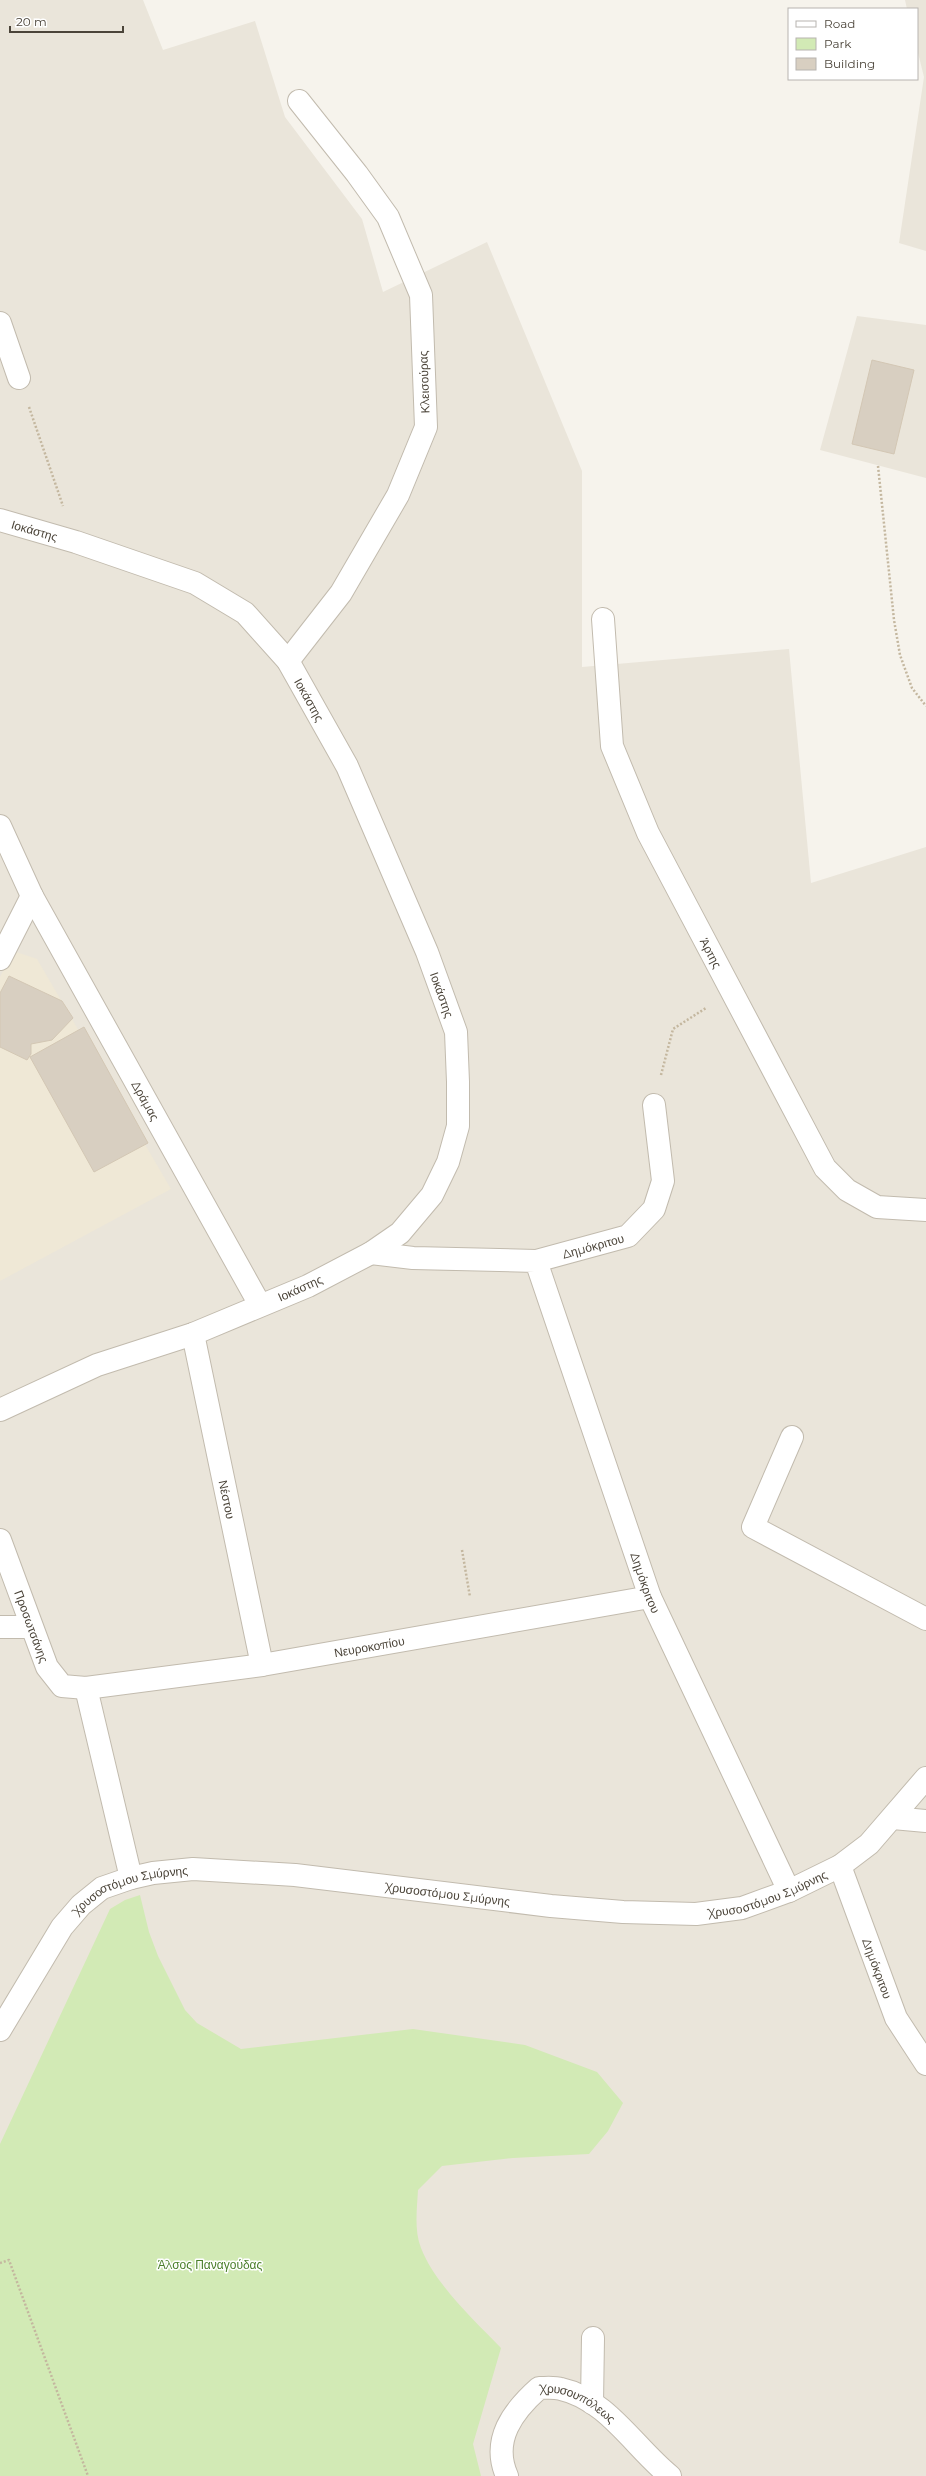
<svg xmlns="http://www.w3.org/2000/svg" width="926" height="2476" font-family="Montserrat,sans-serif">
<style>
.residential{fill:#eae5da}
.education{fill:#efe8d6}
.green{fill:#d2eab5}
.building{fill:#d8cfc1;stroke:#d3c7b4}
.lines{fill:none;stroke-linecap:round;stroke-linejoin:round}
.minor-casing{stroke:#c2bbae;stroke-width:24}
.path{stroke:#c4b79f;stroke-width:2.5;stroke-dasharray:2 2;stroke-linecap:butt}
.minor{stroke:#fff;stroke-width:22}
.labels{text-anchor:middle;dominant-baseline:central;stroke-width:3;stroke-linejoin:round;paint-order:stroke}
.street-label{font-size:12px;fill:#4b4439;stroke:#fff}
.park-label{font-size:12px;fill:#4a7f2a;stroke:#fff}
</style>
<rect width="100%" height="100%" fill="#f6f3ec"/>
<path class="residential" d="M0,0H143L163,50L255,21L285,117L362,219L383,292L487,242L582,471V667L789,649L811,883L926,847V2476H0Z
M905,0H926V251L899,243L924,77L917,49V9H907Z
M857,316L926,325V478L820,450Z"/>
<path class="education" d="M13,951L37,959L171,1189L0,1281V977Z"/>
<path class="green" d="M140,1895L149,1932L158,1956L185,2010L197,2023L241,2049L413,2029L525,2045L597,2072L623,2103L608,2131L589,2154L513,2158L442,2166L418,2190C417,2209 414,2230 421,2248C435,2284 474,2320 501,2348L473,2444L481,2476H0V2144L110,1909L125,1900Z"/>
<path class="building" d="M872,360L914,370L894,454L852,444Z
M9,976L62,1001L73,1018L52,1040L31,1044V1054L27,1060L0,1047V993Z
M84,1027L148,1143L94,1172L30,1057Z"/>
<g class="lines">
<defs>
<g id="minor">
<path d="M0,323L19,378"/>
<path id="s1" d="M0,520L76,542L195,583L245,613L288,661L347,766L427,952L456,1032L458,1082V1126L448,1162L432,1195L400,1233L371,1253L308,1286L193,1334L97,1365L0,1410"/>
<path id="s2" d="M603,619L612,746L648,833L825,1168L847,1190L877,1207L926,1210"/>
<path d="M288,661L341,593L398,495L426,427L421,295L388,217L357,174L299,101"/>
<path id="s3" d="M0,826L32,896L260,1305"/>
<path d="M0,959L32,896"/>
<path id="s4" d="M371,1253L413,1258L536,1261L650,1597L789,1891"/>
<path id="s5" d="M536,1261L628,1236L654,1209L663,1181L654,1105"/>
<path id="s6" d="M193,1334L262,1665"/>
<path d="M792,1437L753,1527L926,1619"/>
<path id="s7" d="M0,1540L47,1667L62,1686L86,1688L262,1665L650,1597"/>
<path d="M0,1627H30"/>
<path d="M86,1688L131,1878"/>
<path d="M893,1818L926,1821"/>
<path id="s8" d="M840,1866L896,2018L926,2064"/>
<path id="s9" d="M0,2030L62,1927L81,1905L102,1888L131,1878L153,1873L193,1869L295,1875L551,1906L623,1912L696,1914L742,1908L789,1891L840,1866L869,1844L926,1778"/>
<path d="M592,2403L593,2338"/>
<path id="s10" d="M507,2476C491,2440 513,2411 539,2388C546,2388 554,2387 561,2389C607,2399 635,2448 670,2476"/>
</g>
</defs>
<use href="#minor" class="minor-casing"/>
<path class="path" d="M29,407L63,506
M878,466L894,620L900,655L912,688L926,706
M661,1075L673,1029L706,1008
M462,1550L470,1597
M0,2263L9,2260L88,2476"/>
<use href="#minor" class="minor"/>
</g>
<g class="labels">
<g class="street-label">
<text transform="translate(424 382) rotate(-92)">Κλεισούρας</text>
<text stroke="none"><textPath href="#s1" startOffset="36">Ιοκάστης</textPath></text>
<text stroke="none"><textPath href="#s1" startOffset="372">Ιοκάστης</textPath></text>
<text stroke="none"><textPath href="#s2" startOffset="357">Άρτης</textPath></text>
<text stroke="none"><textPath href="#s1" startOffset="696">Ιοκάστης</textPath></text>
<text stroke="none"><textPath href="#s3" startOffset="311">Δράμας</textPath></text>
<text stroke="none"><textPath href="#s5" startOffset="59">Δημόκριτου</textPath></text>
<text transform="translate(300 1288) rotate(-24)">Ιοκάστης</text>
<text stroke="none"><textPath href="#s6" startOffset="169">Νέστου</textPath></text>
<text stroke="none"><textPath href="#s4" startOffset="505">Δημόκριτου</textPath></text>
<text stroke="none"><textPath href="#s7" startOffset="92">Προσωτσάνης</textPath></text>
<text stroke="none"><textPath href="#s7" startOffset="470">Νευροκοπίου</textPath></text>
<text stroke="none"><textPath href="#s9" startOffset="850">Χρυσοστόμου Σμύρνης</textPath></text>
<text stroke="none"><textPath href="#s9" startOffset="202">Χρυσοστόμου Σμύρνης</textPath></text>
<text stroke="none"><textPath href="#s9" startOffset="526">Χρυσοστόμου Σμύρνης</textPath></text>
<text stroke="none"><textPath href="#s8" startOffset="109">Δημόκριτου</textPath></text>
<text stroke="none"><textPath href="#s10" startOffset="144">Χρυσουπόλεως</textPath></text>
</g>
<g class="park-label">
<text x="210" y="2264">Άλσος Παναγούδας</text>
</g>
</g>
<rect x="788" y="8" width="130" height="72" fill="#ffffff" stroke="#b7b4b0"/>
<rect x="796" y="21" width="20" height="6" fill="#ffffff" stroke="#b7b4b0"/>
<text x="824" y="28" font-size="12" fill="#4b4439">Road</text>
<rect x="796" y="38" width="20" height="12" fill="#d2eab5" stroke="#b7b4b0"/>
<text x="824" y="48" font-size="12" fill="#4b4439">Park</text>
<rect x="796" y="58" width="20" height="12" fill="#d8cfc1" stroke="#b7b4b0"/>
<text x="824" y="68" font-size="12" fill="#4b4439">Building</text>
<path d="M10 26v6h113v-6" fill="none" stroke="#4b4439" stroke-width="2"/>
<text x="16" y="26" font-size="12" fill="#4b4439" stroke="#ffffff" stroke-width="3" paint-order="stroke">20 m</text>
</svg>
